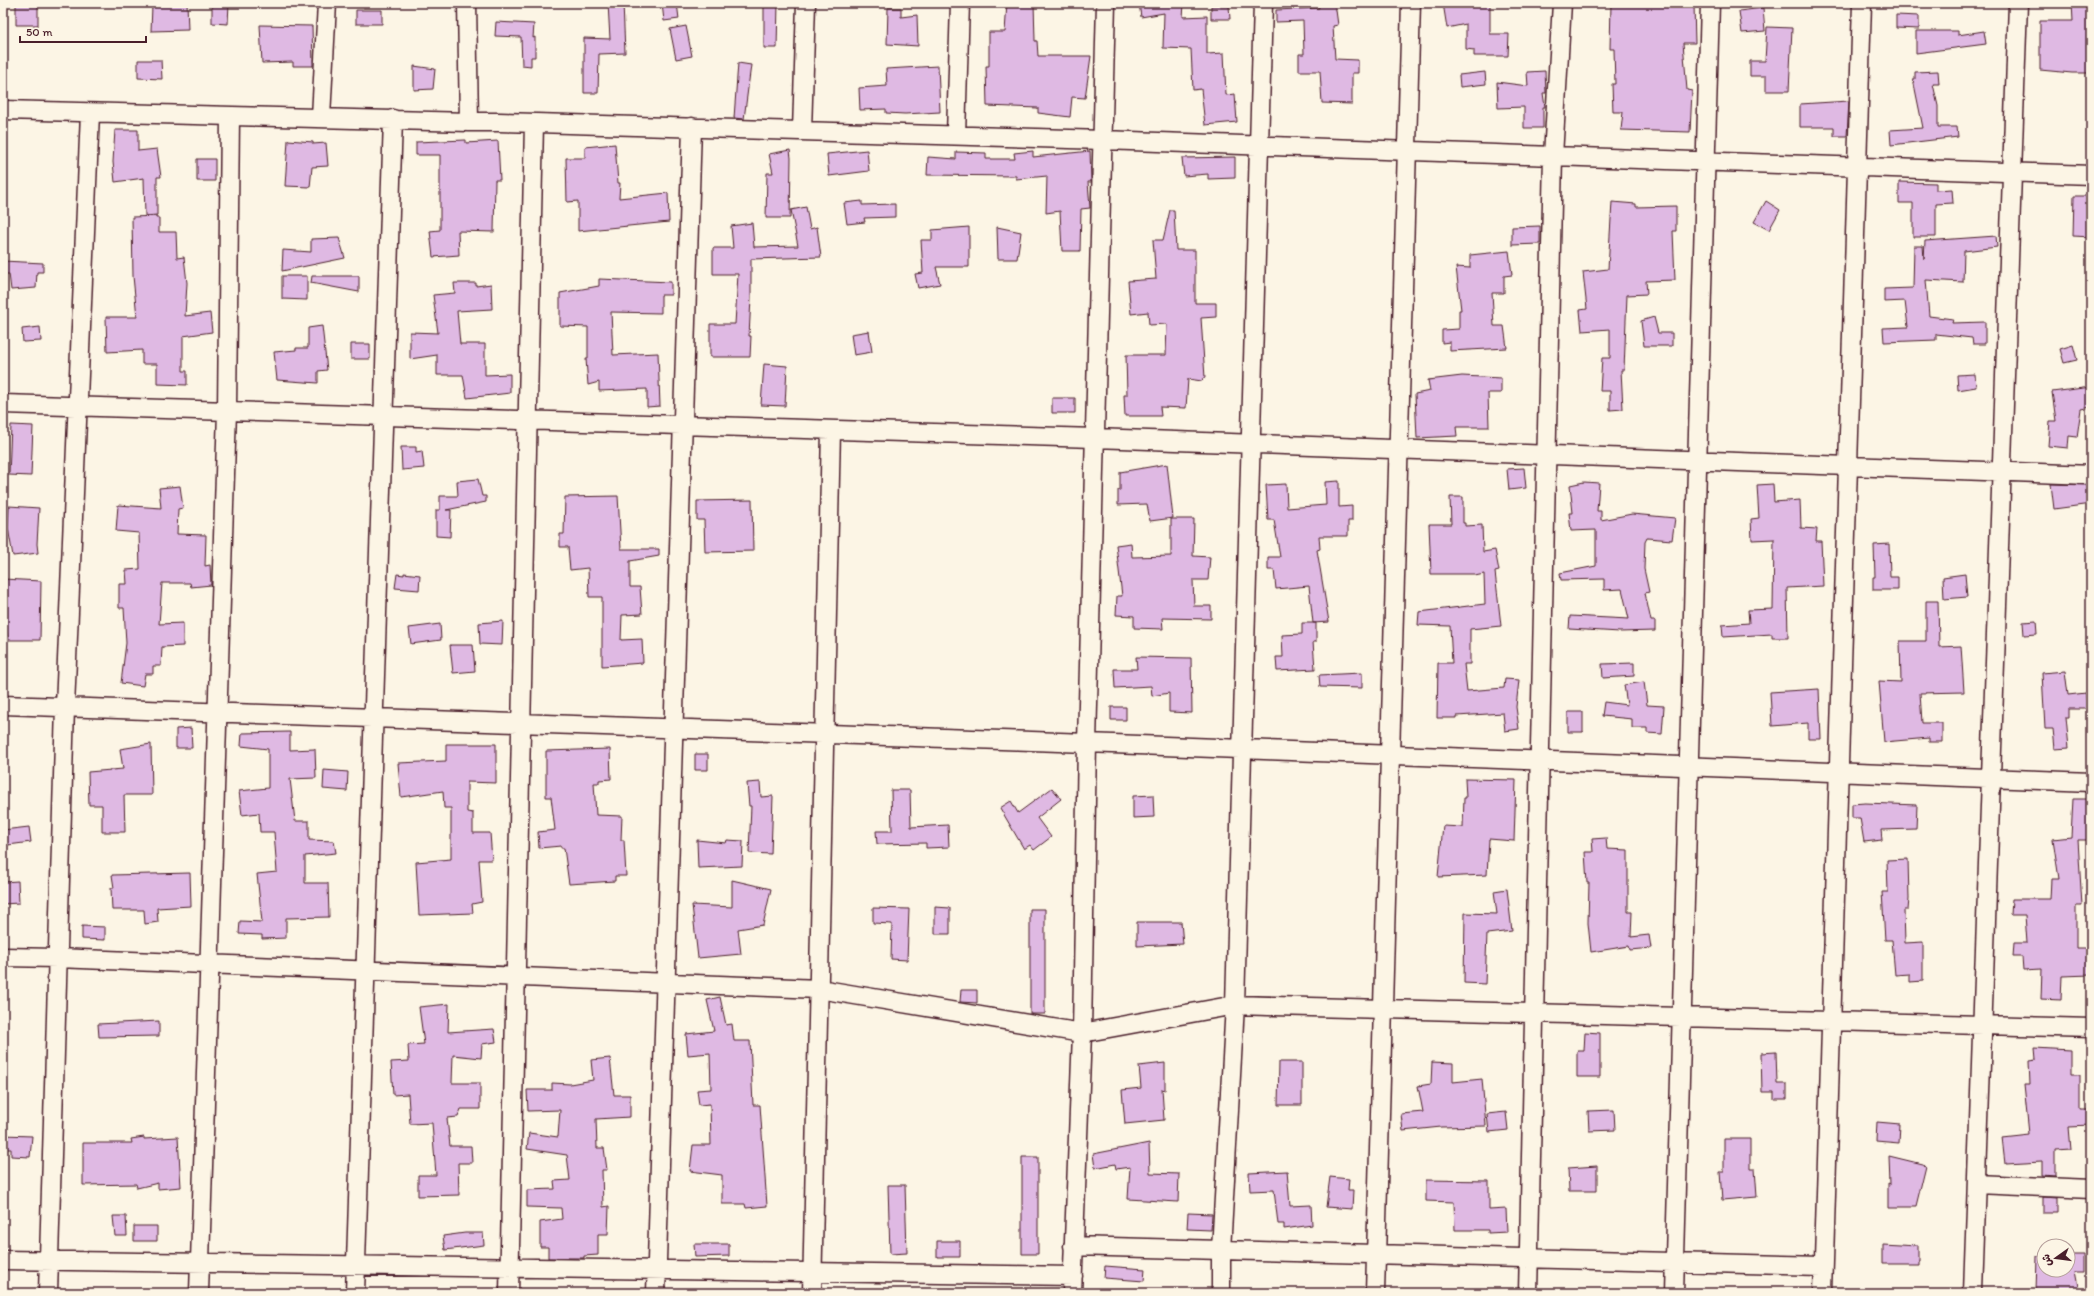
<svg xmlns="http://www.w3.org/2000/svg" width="2094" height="1296" font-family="Itim,'Playpen Sans Arabic',sans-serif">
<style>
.building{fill:#dfb9e3;stroke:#4a1f2b}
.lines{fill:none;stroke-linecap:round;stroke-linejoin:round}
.minor-casing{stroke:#4a1f2b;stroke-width:21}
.minor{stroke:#fcf5e5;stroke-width:18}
</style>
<rect width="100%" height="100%" fill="#fcf5e5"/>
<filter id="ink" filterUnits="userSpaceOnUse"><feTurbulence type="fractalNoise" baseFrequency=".025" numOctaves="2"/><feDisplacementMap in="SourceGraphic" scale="8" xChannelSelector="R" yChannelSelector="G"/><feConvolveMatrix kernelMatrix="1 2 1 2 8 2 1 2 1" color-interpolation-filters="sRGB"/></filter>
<g filter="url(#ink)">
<path class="building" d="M16,3H38V25H16Z
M187,3L188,30L151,31L152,6Z
M212,3H229L228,24L212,23Z
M608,3H623L625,53L599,54L598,93H584V38L610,39Z
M662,3H677L679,19L664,21Z
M764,3H778L777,48H764Z
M1007,3H1034L1035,41H1037L1038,56H1091L1085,98L1072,97L1070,117L1038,113V108L987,106L986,66H989V32H1005Z
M1139,3H1181L1184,4L1183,17L1207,16V54L1224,53L1226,95L1235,94L1237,122L1205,125L1201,89L1193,90L1191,49L1163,48L1164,13L1141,17Z
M1318,3H1335L1338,25L1333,26L1335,59L1358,60V73H1352V104L1322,103L1320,71H1299V54H1304L1303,21L1276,22V10L1319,8Z
M1443,3H1490V34H1509L1508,56H1474V50L1466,49V24L1447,28Z
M1641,3V5H1694L1695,43H1683L1687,90L1692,91L1690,132L1621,130L1623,112H1613L1612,84H1615L1614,49H1610L1611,4Z
M2072,3H2091V73H2072L2040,70V21H2073Z
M1211,6H1229L1230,19H1211Z
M888,8H901V17L917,15L918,46L887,44Z
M1763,8L1765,31L1742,33L1739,11Z
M356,10H382V24H356Z
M1896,15L1919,16V29L1896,28Z
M496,22L534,24L533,38L535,37V57H531V66L522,65L521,37L495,36Z
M260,25L312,26L313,66H293V62L262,63Z
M686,26L692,56L676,59L670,29Z
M1767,27L1792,28L1789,91H1766V76H1750V61H1765Z
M1916,31H1958V35L1984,31L1986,44L1916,53Z
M138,60H161L162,79L138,78Z
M738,63L751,65L744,119L734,118Z
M414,66L435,69L433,89L414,90Z
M938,66L940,112L905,114L886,113V109L860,110L859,88L887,86L886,69Z
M1545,71L1546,93H1543L1545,107H1543V128H1524V107L1498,108L1497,82L1528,86L1527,72Z
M1938,71L1939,84H1933L1938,106V127H1957L1958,137L1891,145L1890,130L1923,128L1913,79H1915V72Z
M1485,72L1486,84L1460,87L1459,75Z
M1849,101L1847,136H1834V127H1800V104Z
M115,130H138V151L157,149L161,177H157V215L145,216L144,178L115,182L113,162Z
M288,140L313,142V144L326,143L328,166L312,167L310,187L285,186Z
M466,140V143L498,141L500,180H495L494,232L458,231L459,255L433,257L430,231L440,230V155H416V142Z
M615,144L618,183H620L619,198L668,193L669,222L578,231V201L567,202L566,158H585V147Z
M790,150L791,158L790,218H766L767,173H773L769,154Z
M867,150L869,171L829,176L827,154Z
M1033,151V157L1090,151L1091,182H1088L1090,208L1081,209L1080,251H1062L1060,211L1046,213L1047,176L1016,179V176L927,175L928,157L956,159V152L986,153V159H1015L1014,153Z
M1235,157V178L1208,179V174L1184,176L1182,158Z
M197,159H215V181H197Z
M1899,182L1936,183V190L1952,189L1953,203L1936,204V237H1913V203H1899Z
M2074,196H2089L2091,237L2073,236Z
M862,201V205L895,204V217L864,218L865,222L847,224L844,203Z
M1766,201L1780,210L1769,230L1754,222Z
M1612,202L1636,204V207L1676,206V231H1673L1675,280L1646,281L1647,294L1627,295L1624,370H1621L1623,409L1610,410V391H1600L1602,358H1610V329L1582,331L1580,310L1587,309L1583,272L1608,269Z
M806,207L810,229L817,227L821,257L751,259V298L749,336H751L750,357H710V324H735L738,274H713V248H733L731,226L752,223L754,247L798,246L791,210Z
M1170,210H1174L1176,250H1195V303H1216V317L1201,318L1205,378H1203L1202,381L1188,379L1186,408L1160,407L1161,416H1125L1124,395H1127L1126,355H1166L1167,324L1149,325L1148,312L1131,314L1128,281L1156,279L1153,240H1163Z
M157,216V218H159V232H176L177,258L184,257L187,283L185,316L210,313L212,332L183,336V371H187V385L157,384V364H142V350L107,352L106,317H137L133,276L132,217Z
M1540,226V244L1512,245V227Z
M969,227V267H936L940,284L918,288L915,274L923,273L921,240H932V230Z
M997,227L1021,232L1017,259H998Z
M1996,236L1997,247L1964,251L1963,282L1926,280L1929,316L1953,319L1952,323L1985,322V344H1973L1972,338L1936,334V340L1884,342L1883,328L1908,327L1905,301L1884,302V289L1913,288L1914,246H1923L1924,259L1925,241Z
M339,238L345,258L282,271L283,250L311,252V239Z
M1509,251L1512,275L1504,276V293H1492L1494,326H1504L1507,348L1450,351V342L1442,343V330L1459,329V310H1461L1456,267L1470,268V255Z
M3,261L43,263V272H37L36,288L11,290L9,274H3Z
M282,276H307V300L282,299Z
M312,276H359V292L311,283Z
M599,279L671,282V295H661V313L611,312L613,355L658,353L660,406L647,407V389L599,391V382L588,385L586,359H588V327L560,326V293L599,286Z
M454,283H476V286L491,284L492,309L457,311L460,344H485V375L510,374V393L467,398L463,375H437V355L410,359V332L438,333L433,295L455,293Z
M1654,317L1658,333H1672V346H1644L1641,321Z
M322,326L327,370L318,371V383L277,380L274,352L296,350V348H308V328Z
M40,327L41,341L23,342L22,329Z
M869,331L872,352L854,355L851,334Z
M351,344H370V359H351Z
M2073,345L2077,360L2064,363L2060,349Z
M764,364L787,366L785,406L761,405Z
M1975,374L1976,387L1958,390L1957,375Z
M1462,376L1501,378V393H1488L1489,427H1456L1457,436L1417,438L1415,394L1430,391L1428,380Z
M2091,387V407L2081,409L2077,437L2069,436L2068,448L2048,446L2050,421H2056L2052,392Z
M1052,398H1075V413H1052Z
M11,425L33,426L31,476L9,475Z
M401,447H416V452L422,451L424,468L402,470Z
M1167,464L1173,518L1150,521L1147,504L1118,505V490H1120V472Z
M1524,468L1526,488L1509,490L1507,469Z
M478,479L482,496H486V502L446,510H451L450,537L436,536V510H440V496H458L457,481Z
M1339,481V507L1352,506V521H1348V536H1319L1320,549L1317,550L1329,622L1313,623L1309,586L1276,589L1274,570H1268V557H1280L1274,520H1268L1266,485L1286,484L1287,508L1326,505L1325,482Z
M1584,482L1599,483L1597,511H1601V520L1632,514L1675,518L1672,540L1647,538L1645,542L1644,569L1649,592L1645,593L1651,621H1655V631L1620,632L1569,629L1570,616L1629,619L1622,589L1604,590V579L1561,580L1560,573L1596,566V530L1571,531L1569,513H1573L1570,485Z
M1773,484L1774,502L1800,500L1801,528L1817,529L1816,541H1821L1823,586L1787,588L1788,638H1772V634L1723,637L1722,625L1749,623L1748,610L1773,609L1774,539L1752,540L1751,519L1759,518L1757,485Z
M2051,484L2091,485V504L2054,509Z
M180,486L183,508L178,509L177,534L206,535L205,566L210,565L211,585L191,587L190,583H162L159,624L183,623V646L162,647L161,666H153V674H145L143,686L121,683L126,643L124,608H119V584H127L126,570L140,569L139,533L116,531L118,505L161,508L159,488Z
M618,496L621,549H659V556L630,561V587H640L642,614L622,615L621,640L642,639L643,663L602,666V597H589L588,568L570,570L568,547H560V534H564L565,497Z
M1450,497H1463V523H1465V526L1482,525L1483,552L1495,550L1499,571L1495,572L1501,626L1470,629V664H1464L1467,691L1504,688L1505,679L1519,680L1516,707L1519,729L1505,731L1503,713L1457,716V718H1437L1438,663H1452L1450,626L1418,625L1419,612L1485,604L1484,574L1475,576V574H1431L1429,524H1451Z
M752,500L753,551L705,552L704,520H697V501Z
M9,506L39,508L37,544L38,553L13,556L8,528Z
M1171,519H1194L1193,556L1210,557L1208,580H1193L1194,606H1211V619L1162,618L1163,629L1134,628V616L1116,615L1117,596H1122L1116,545L1131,543L1132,557L1171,556Z
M1889,544L1890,577H1898V590H1873V577H1875L1874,545Z
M404,573L420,575L419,590L395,588L397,574L404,575Z
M1965,574L1967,597L1944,599L1943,577Z
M3,579L41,581L40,640H8L3,612Z
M1926,601H1938L1939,647L1961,646L1964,692L1920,693L1922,723H1942V742H1929V738L1884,742L1879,681L1901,682L1900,641H1926Z
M503,621L502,645L480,644L479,623Z
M2036,621L2037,634L2024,635L2023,622Z
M1302,623H1316V642H1313L1315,669L1277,671L1276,657H1283L1282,635L1302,634Z
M440,624L441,640L411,644L409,628Z
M450,645H473L475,671L453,673Z
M1136,657L1191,658L1192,713L1169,712V693L1152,696L1151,686L1115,688L1114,669H1137Z
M1634,663V676L1603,678L1602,664Z
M2065,671L2068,695L2086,693L2087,709H2069V717H2066L2069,748L2055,749L2053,729H2045L2042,673Z
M1362,673V688L1320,687L1319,675Z
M1644,682L1647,705L1664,706L1662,734L1647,733V728H1632V719L1602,716L1604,702L1627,705L1624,685Z
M1819,689L1821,739H1808V723L1772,726L1770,692Z
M1111,707H1126V720H1111Z
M1568,712H1583V732H1568Z
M191,728L192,748H176V729Z
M290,732V750L315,749L316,778L290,779L295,821H309V840L334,841L336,853L305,856V883H328L329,917L286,918V938L262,939V935L239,934L240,921L262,922L257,874L277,872L274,832H260L259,813L242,815L239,791L268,788V749L241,746L242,733Z
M151,744L152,795H124L125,832H102V805H89L88,772L123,769L120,749Z
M446,744H496V783L467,782V812L473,813V833H490L492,860H479L482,902L472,904L473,913L419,915L416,862L451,859V808H444L443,791L401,797L398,763L446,761Z
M610,749L611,779L599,780V783H594L596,815L622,816L621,840H624L626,876H615V881L569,884L564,848H561V846L539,848L538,832L555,830L551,797H546V751Z
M695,754H708V770H695Z
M324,770L348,772L347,791L323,789Z
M1465,779L1516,780L1514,841L1489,839L1487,875L1438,877L1443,826L1463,827L1464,798H1466Z
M760,782L761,797L773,796L771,854L749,853L751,806H749L747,783Z
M1052,788L1061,799L1037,818L1051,837L1034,850L1030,845L1024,849L1000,808L1011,801L1018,813Z
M891,790H910L911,827L948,825L949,847L926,848V843L877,844L876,831H892Z
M1153,795L1154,817L1133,818V796Z
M2073,799H2091V840H2078L2082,906H2076V949H2091V975L2062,976L2061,1000L2041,999L2042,969L2023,970L2022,957H2013L2014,943H2027L2025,915H2011L2012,899H2050L2051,879H2059L2053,839L2071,837Z
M1865,803L1917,805L1916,829L1881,830L1882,840L1864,842L1860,818H1852V804Z
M29,827L31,842L8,845V843H3V830Z
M1606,838L1607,849L1628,850V912H1632L1631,937L1649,935L1651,948L1630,950L1629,946L1591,952L1588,923L1589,883H1587L1585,852H1593L1592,839Z
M697,840L726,843L727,840L743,841L742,866L698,868Z
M1908,859L1909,899L1908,910H1904L1905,943L1923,942V981L1910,982V974L1895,975L1892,940H1885L1882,892H1888L1887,860Z
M190,873L191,906L157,908L158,922L145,924L144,910H112L111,888H114L112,875Z
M732,880L771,889L763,925L738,929L741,954L698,958L692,905L732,907Z
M18,881L19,903L3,904V882Z
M1507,889L1512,931L1487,934L1485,984L1464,983L1465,913L1497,914L1494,891Z
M935,907L950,908V934H935Z
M873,908L909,909L907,960L891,959L892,924L873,923Z
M1030,909H1045V1014H1030Z
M1137,922H1181L1183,944L1137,946Z
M82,926L105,927V940L82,939Z
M961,990H977V1003L960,1002Z
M720,997L726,1025L732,1024L734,1041H750L753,1105H760L767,1206L746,1208L745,1204H722V1175L690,1171L693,1145H711L710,1104L699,1105L697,1090L711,1089L710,1053L688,1055L686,1034L714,1031L707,1000Z
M449,1004L448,1032L494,1029L496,1042L482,1044L481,1058L453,1055L452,1083H480V1109H461L458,1117L447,1118L450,1146H471L472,1163H458L459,1195L418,1196V1175H436L432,1123L410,1124L408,1094L393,1095L391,1062L409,1061L408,1045L424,1044L419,1007Z
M159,1021V1036L99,1037L98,1024Z
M1585,1032L1600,1033V1077H1577V1051H1584Z
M2035,1048L2070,1050V1075H2080V1110H2091V1125L2069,1126L2071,1149L2055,1150V1177L2042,1176V1161L2005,1163L2002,1137L2029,1134L2024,1085H2030L2029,1060L2036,1059Z
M1776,1052L1777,1084H1787V1099H1774V1092H1762L1761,1053Z
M610,1058L614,1095H630V1117L596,1119L597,1148H604L607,1170H602L603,1207L609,1206L608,1234H598V1255L584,1256V1258H548V1247H540V1222L562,1219L561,1208L527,1207V1190L555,1189L554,1181L570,1180L567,1155L527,1149L529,1133L558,1137L560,1110L528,1111L527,1090H552V1083L570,1084L593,1080L591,1060Z
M1279,1062H1302V1105H1278Z
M1432,1062L1453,1063V1082L1482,1079L1486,1126L1441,1127L1403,1131L1401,1114L1423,1112L1418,1086L1431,1084Z
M1165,1063V1090L1162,1089L1164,1120L1125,1124L1122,1090L1141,1088L1139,1066Z
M1614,1110L1615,1130L1589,1131L1588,1111Z
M1506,1112L1508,1130L1489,1132L1487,1114Z
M1877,1122L1900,1124L1899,1143L1876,1141Z
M3,1135L32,1136L30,1157L11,1156V1149H3Z
M144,1137V1139L178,1137L181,1187L158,1189V1183L137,1188L136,1184L83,1185V1143H132L131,1139Z
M1724,1139H1750V1169H1755L1757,1197L1722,1200L1720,1172H1724Z
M1149,1143L1150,1173L1179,1174L1178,1202L1128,1199L1130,1167L1116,1169L1115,1164L1095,1168L1093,1154Z
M1889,1156L1926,1165L1916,1206H1888V1184L1890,1185Z
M1022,1157H1038V1254H1022Z
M1597,1166V1191H1569L1568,1168Z
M1287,1171L1290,1206L1311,1205L1312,1225L1284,1229V1224H1278L1274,1190L1250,1191L1249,1173Z
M1330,1177L1349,1179L1348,1190H1353L1352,1209L1326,1207Z
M1426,1180L1489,1181V1210L1506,1209L1507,1232L1488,1233V1230H1455L1454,1202L1426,1201Z
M888,1185H905L907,1253L890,1254Z
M2043,1197L2056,1198V1213H2043Z
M1188,1213L1212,1214L1211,1230L1187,1229Z
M113,1216H126L127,1236H115Z
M134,1226H157V1241H134Z
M465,1233H483L484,1245L445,1250L443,1236Z
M937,1241H960V1257H937Z
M694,1244H729V1256L695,1257Z
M1882,1244L1918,1246V1261H1917V1264H1882Z
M2068,1253H2084V1272H2074L2078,1293L2036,1292L2037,1255H2044V1270H2068Z
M1105,1266L1145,1269L1144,1281L1104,1278Z"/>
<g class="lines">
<defs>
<path id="minor" d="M467,3L469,122H499L1103,140L2091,175
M3,110L469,122
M321,117L327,3
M802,131L806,3
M956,135L960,3
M3,404L1095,438L2091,475
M3,705L1087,743L2091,782
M3,957L57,958L819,989L1082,1033L1235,1005L2091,1028
M1977,1184L2091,1189
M1073,1246L1822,1266
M3,1260L1073,1276
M48,1293L65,707L90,113
M199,1293L227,411L230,116
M355,1293L393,119
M509,1293L534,123
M656,1293L692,127
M812,1293L831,430
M1072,1293L1082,1033L1087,743L1106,3
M1221,1293V1250L1235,1005L1263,3
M1375,1293L1411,3
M1528,1293L1553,156L1562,3
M1674,1293L1710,3
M1823,1293L1862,3
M1973,1293L2018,3"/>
</defs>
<use href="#minor" class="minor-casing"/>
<use href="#minor" class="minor"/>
</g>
</g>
<rect width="2094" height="1296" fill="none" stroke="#fcf5e5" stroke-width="16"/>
<rect x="8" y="8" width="2078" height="1280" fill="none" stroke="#4a1f2b" stroke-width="1.5" filter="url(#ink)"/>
<g transform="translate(2056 1258) rotate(256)"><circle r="19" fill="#fcf5e5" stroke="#b59f9b"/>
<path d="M0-3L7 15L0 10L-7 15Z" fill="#4a1f2b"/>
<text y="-6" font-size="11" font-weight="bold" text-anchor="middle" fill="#4a1f2b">ش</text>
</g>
<path d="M20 36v6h126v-6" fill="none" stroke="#4a1f2b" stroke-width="2"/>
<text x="26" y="36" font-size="12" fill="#4a1f2b" stroke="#fcf5e5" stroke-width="3" paint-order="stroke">50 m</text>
</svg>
